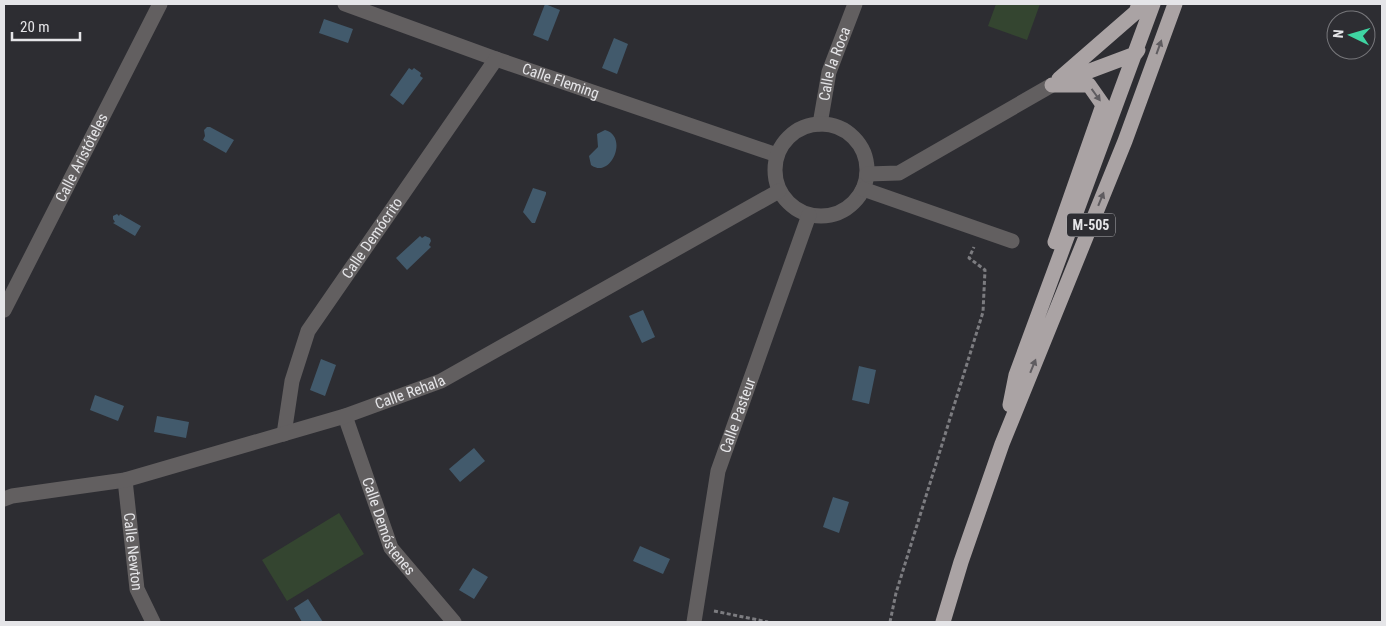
<svg xmlns="http://www.w3.org/2000/svg" width="1386" height="626" font-family="'Roboto Condensed',sans-serif">
<style>
.green{fill:#344530}
.water{fill:#425a6c}
.lines{fill:none;stroke-linecap:round;stroke-linejoin:round}
.path{stroke:#7c7c80;stroke-width:3;stroke-dasharray:4 2.5;stroke-linecap:butt}
.street{stroke:#625f60;stroke-width:15}
.highway{stroke:#aaa3a4;stroke-width:15}
.oneway{fill:#5f5c60}
.labels{text-anchor:middle;dominant-baseline:central;stroke-width:4;stroke-linejoin:round;paint-order:stroke}
.shield{fill:#2d2d32;stroke:#aeaeb1;stroke-width:1}
.shield-label{font-size:14px;font-weight:bold;fill:#e5e5e8}
.street-label{font-size:15px;fill:#e5e5e8;stroke:#2d2d32}
</style>
<rect width="100%" height="100%" fill="#2d2d32"/>
<path class="green" d="M996,4H1040L1027,40L988,26Z
M339,513L364,554L287,601L262,560Z"/>
<path class="water" d="M545,4L560,10L548,41L533,35Z
M324,19L353,29L348,43L319,33Z
M614,38L628,44L617,74L602,68Z
M409,68L412,70L414,68L421,73L420,76L423,78L403,105L390,95Z
M207,127H210L234,140L226,153L203,140L205,136L204,130Z
M605,130C629,136 611,180 591,165L589,156L598,147L597,134Z
M533,188L546,192V194L535,223H532L523,212Z
M117,214L119,216L120,214L141,226L135,236L113,223L115,222L113,219V216Z
M420,236L422,238L425,236L430,238L431,241L429,245L431,247L407,270L396,258Z
M643,310L655,337L642,343L629,316Z
M321,359L336,365L325,396L310,390Z
M859,366L876,370L869,404L852,400Z
M95,395L124,406L118,421L90,410Z
M157,416L189,422L186,438L154,432Z
M474,448L485,461L460,482L449,469Z
M833,497L849,502L839,533L823,527Z
M640,546L670,559L663,574L633,561Z
M473,568L488,577L474,599L459,590Z
M308,599L323,622H302L294,608Z"/>
<g class="lines">
<path class="path" d="M714,611L768,622
M890,622L896,593L983,312L985,270L969,258L974,247"/>
<g class="street">
<path id="s1" d="M345,4L496,59L777,155"/>
<path id="s2" d="M820,124L829,72L855,4"/>
<circle cx="821" cy="170" r="46"/>
<path d="M867,174L899,173L1052,85"/>
<path d="M863,189L1012,241"/>
<path id="s3" d="M4,310L160,4"/>
<path id="s4" d="M345,416L391,548L454,622"/>
<path id="s5" d="M284,434L292,381L308,331L496,59"/>
<path id="s6" d="M125,480L137,589L153,622"/>
<path id="s7" d="M4,499L12,496L125,480L345,416L441,381L779,191"/>
<path id="s8" d="M694,622L718,471L809,215"/>
</g>
<path class="highway" d="M1059,79L1136,12L1139,4
M1063,81L1135,54L1138,50
M1052,85H1089L1103,105L1055,242
M1010,405L1016,375L1153,4
M943,622L961,562L1002,444L1125,141L1175,4"/>
</g>
<defs><path id="oneway-solid" d="M-6-.8H1V-3.2L6.5 0L1 3.2V.8H-6Z" transform="scale(1.25)"/></defs>
<g class="oneway">
<use href="#oneway-solid" transform="translate(1159 47) rotate(-70)"/>
<use href="#oneway-solid" transform="translate(1096 95) rotate(54)"/>
<use href="#oneway-solid" transform="translate(1101 199) rotate(-68)"/>
<use href="#oneway-solid" transform="translate(1033 366) rotate(-68)"/>
</g>
<g class="labels">
<rect class="shield" x="1067" y="213.5" width="48" height="23" rx="4"/>
<g class="shield-label">
<text x="1091" y="225">M-505</text>
</g>
<g class="street-label">
<text stroke="none"><textPath href="#s2" startOffset="62">Calle la Roca</textPath></text>
<text stroke="none"><textPath href="#s1" startOffset="229">Calle Fleming</textPath></text>
<text stroke="none"><textPath href="#s3" startOffset="171">Calle Aristóteles</textPath></text>
<text stroke="none"><textPath href="#s5" startOffset="219">Calle Demócrito</textPath></text>
<text stroke="none"><textPath href="#s7" startOffset="421">Calle Rehala</textPath></text>
<text stroke="none"><textPath href="#s8" startOffset="212">Calle Pasteur</textPath></text>
<text stroke="none"><textPath href="#s4" startOffset="119">Calle Demóstenes</textPath></text>
<text stroke="none"><textPath href="#s6" startOffset="72">Calle Newton</textPath></text>
</g>
</g>
<rect width="1386" height="626" fill="none" stroke="#e5e5e8" stroke-width="10"/>
<g transform="translate(1351 35) rotate(275)"><circle r="24" fill="#2d2d32" stroke="#77777b"/>
<path d="M0-4L9 19L0 12L-9 19Z" fill="#3fd4a2"/>
<text y="-8" font-size="14" font-weight="bold" text-anchor="middle" fill="#e5e5e8">N</text>
</g>
<path d="M12 32v8h68v-8" fill="none" stroke="#e5e5e8" stroke-width="2.5"/>
<text x="20" y="32" font-size="15" fill="#e5e5e8" stroke="#2d2d32" stroke-width="4" paint-order="stroke">20 m</text>
</svg>
